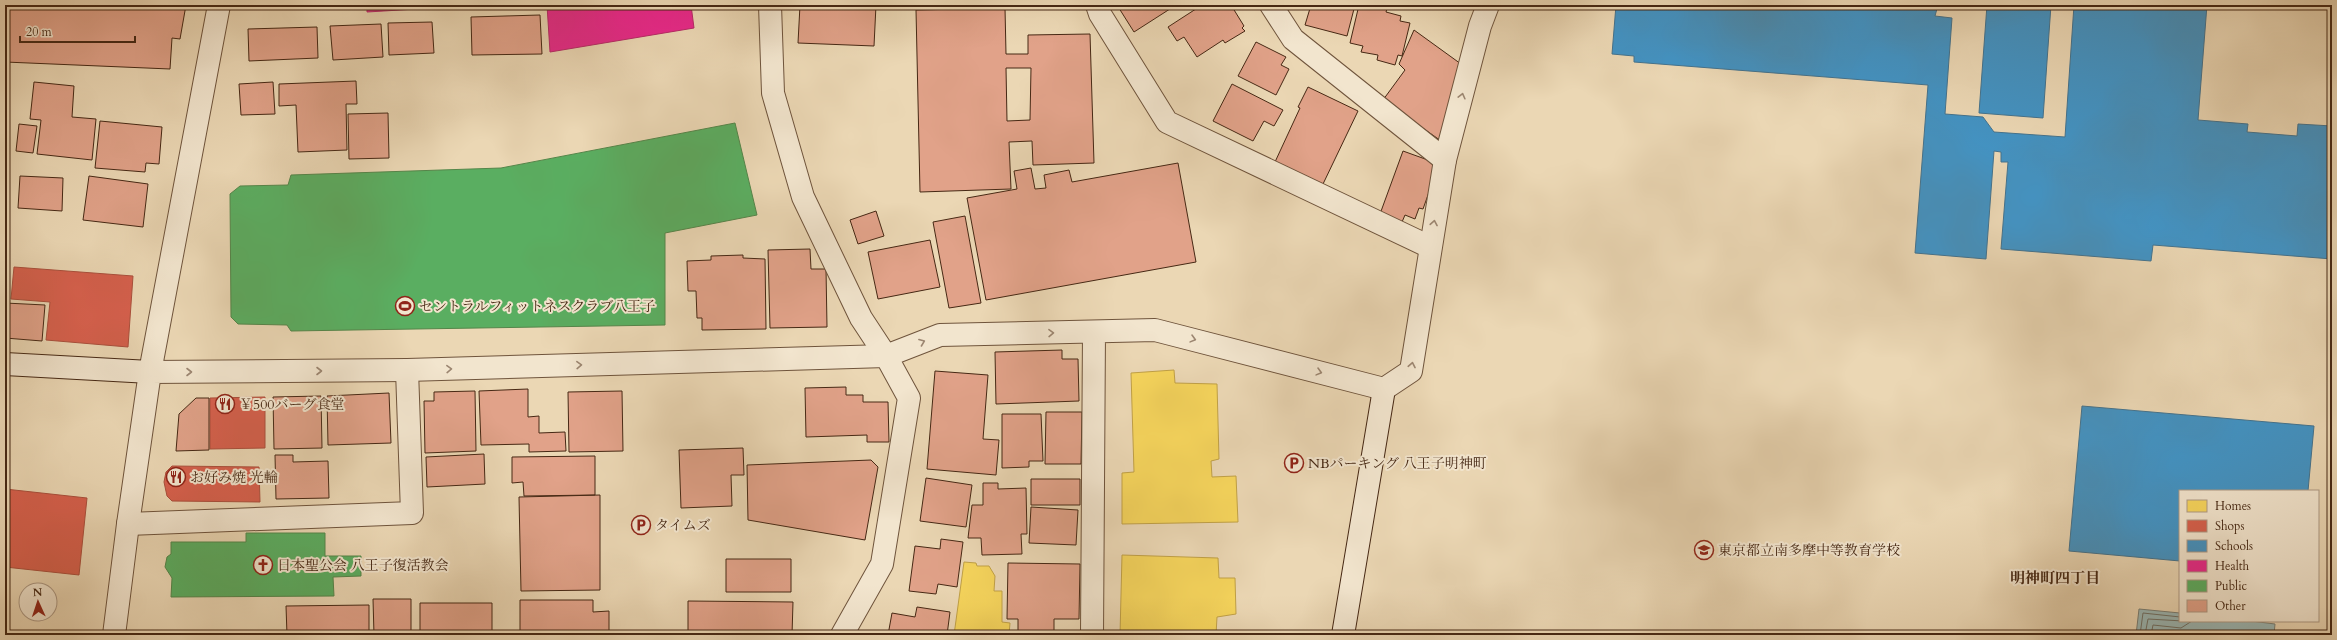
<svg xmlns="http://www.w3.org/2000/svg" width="2337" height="640" font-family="Cardo,'Noto Serif JP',serif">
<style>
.water{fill:#9bb8b6;stroke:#797e75}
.homes{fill:#f6d55c;stroke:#c1a146}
.shops{fill:#d6604d;stroke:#ab4f3c}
.schools{fill:#4393c3;stroke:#44738e}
.health{fill:#e7298a;stroke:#b72967}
.public{fill:#5aae61;stroke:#54864a}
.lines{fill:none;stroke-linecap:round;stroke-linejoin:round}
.shore{stroke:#707065;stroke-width:1}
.building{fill:#e1a289;stroke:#462814;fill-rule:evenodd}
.lane-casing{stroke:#6f543c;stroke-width:24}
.street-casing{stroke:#6f543c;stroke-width:24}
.secondary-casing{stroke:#462814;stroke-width:24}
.lane{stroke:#f2e5ce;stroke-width:22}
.street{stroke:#f2e5ce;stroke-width:22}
.secondary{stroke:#f2e5ce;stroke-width:22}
.oneway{stroke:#9c8671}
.labels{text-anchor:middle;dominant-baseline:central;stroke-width:4;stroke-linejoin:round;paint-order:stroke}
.poi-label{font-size:14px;fill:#462814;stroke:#f2e5ce;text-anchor:start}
.neighbourhood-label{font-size:15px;font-weight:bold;fill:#462814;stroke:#f2e5ce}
</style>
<rect width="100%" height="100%" fill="#ebd7b4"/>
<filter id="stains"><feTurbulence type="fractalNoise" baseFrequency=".005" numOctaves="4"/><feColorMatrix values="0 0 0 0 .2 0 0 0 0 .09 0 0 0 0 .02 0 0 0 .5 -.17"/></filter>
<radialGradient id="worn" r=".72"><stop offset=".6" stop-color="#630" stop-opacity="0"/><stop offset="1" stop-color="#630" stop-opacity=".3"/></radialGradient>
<path class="water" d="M2139,609L2180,613V621H2251L2275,624L2274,635H2136Z"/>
<path class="homes" d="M1174,370L1175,383L1217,384L1219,459L1211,461L1212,477L1236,476L1238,522L1122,524V473L1134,472L1131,373Z
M1122,555L1218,558L1219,578H1235L1236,614L1217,617L1216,635H1120Z
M964,562L976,563L977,566H989L995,576L994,591H1002V622L1010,623L1009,635H954Z"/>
<path class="shops" d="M14,267L133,276L128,347L46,340L50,302L11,299Z
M265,397V448L210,449V398Z
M172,466L259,467L260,502L172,501L167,496L164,482L166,472Z
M5,489L87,498L79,575L5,567Z"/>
<path class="schools" d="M1616,5H1938L1935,16L1952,18L1945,114L1983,117L1994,132L2065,137L2074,5H2207L2198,120L2248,124L2247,132L2297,136L2298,124L2332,126V259L2153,245L2151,261L2001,249L2008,162H2001V152L1994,151L1986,259L1915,253L1928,85L1634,62V56L1612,54Z
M1987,5H2051L2043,118L1979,113Z
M2082,406L2314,426L2308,491H2180V561L2069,551Z"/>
<path class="health" d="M367,5H482L367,12Z
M547,5H691L694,28L550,52Z"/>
<path class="public" d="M735,123L757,215L665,233V325L291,331L287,325L238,324L231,317L230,194L240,186L288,185L291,175L501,168Z
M246,533H325V556H361V576L333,577L334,596L171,597L172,578L165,567L167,557L171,554V542H246Z"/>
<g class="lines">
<path class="shore" d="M2140,635L2143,613L2180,617
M2145,635L2148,619L2183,621
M2151,635L2153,625L2181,628L2192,621"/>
</g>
<path class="building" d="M5,5H186L180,39L172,38L170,69L5,62Z
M800,5H876L874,46L798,43Z
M1117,5H1172L1173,7L1134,32Z
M1202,5H1231L1244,26L1242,28L1245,31L1225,43L1223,40L1197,57L1184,37L1177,41L1168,27Z
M1311,5H1355L1347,36L1305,25Z
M1359,5H1388L1386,12L1401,16L1400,21L1410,23L1402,56L1398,55L1395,65L1377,60L1378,55L1361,52L1363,46L1350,43Z
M1005,8L1006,54H1028V35L1090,34L1094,163L1033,165L1032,141L1009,142L1011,189L920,192L916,10ZM1006,68H1031L1030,120L1007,121Z
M540,15L542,54L472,55L471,17Z
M432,22L434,53L389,55L388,23Z
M381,24L383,57L333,60L330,26Z
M317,27L318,58L249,61L248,29Z
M1414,30L1461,64L1444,143L1383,100L1405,70L1399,64Z
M1256,42L1286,57L1281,65L1289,69L1276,95L1238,76Z
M356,81L357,104H346L347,150L298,152L296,105L279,106V84Z
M34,82L74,86L72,117L96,119L92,160L37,154L41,120L30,119Z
M273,82L275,114L241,115L239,84Z
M1232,84L1283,110L1274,126L1264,121L1253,141L1213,121Z
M1308,87L1358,111L1323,184L1275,162L1300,108L1298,107Z
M388,113L389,158L349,159L348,114Z
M100,121L162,127L159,164L146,163L145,172L95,168Z
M19,124L37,126L33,153L16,151Z
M1403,151L1439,164L1423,209L1419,208L1415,219L1405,215L1402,222L1380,214Z
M1178,163L1196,262L986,300L967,198L1017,189L1014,171L1031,168L1035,189L1046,188L1044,175L1069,170L1072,182Z
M5,175H7L5,202Z
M20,176L63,178L62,211L18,208Z
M89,176L148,184L143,227L83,220Z
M876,211L884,236L858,244L850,220Z
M965,216L981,303L949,308L933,222Z
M930,240L940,287L878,299L868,252Z
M810,249L811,269H826L827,327L770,328L768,250Z
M743,255V258L765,259L766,329L702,330V318H697L696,291H688L687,261L711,260V256Z
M5,265H8L6,298H5Z
M5,303L45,305L42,341L5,338Z
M1062,350V359H1078L1079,401L996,404L995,352Z
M935,371L988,375L983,439L999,440L996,475L927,469Z
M846,387V395H863V402H888L889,442H867V435L806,437L805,388Z
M528,389V417L539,416V433L565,432L566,451L529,452V444L481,445L479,391Z
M475,391L476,451L425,453L424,401H434V392Z
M622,391L623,451L569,452L568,392Z
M389,393L391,443L328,445L327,396Z
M321,396L322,448L274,449L273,397Z
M196,398H209V450L176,451L179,414Z
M1046,412H1082L1081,464H1045Z
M1002,414H1041L1043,461H1029V467L1002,468Z
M743,448L744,475H731L732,506L681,508L679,450Z
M484,454L485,484L427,487L426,457Z
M275,455H293V462L328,461L329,498L276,499Z
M595,456V495L524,496L523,482L512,483V457Z
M871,460L878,467L865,540L748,520L747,465Z
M926,478L972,485L966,527L920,521Z
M1031,479H1080V505H1031Z
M983,483H998V489L1026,488L1027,534H1021L1022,554L982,555L981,538H968L972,505H983Z
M600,495V590L521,591L519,497Z
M1031,507L1078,510L1076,545L1029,543Z
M941,539L963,542L957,587L938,584L936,594L909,591L915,546L940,549Z
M726,559H791V592H726Z
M1008,563L1080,564L1079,619H1054V635H1018V619H1007Z
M373,599H411V635H374Z
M520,600H593V612L609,611V635H520Z
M688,601L793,602L792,635H688Z
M420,603H492V635H420Z
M369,605V635H287L286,606Z
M917,607L950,612L947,635H888L892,613L915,617Z
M613,631H683V635H613Z"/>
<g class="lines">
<defs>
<path id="lane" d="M770,5L773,93L803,197L861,318L886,356
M1097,5L1100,14L1167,122L1430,247
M1271,5L1293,39L1445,160
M128,524L412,513L407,370"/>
<path id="street" d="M150,372L407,370L886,356L940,335L1155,330L1384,389L1411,371L1445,160L1480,26L1488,5
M114,635L128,524L150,372L219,5
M842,635L882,564L909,398L886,356
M1092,635L1094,332"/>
<path id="secondary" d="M5,364L150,372
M1343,635L1384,389"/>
</defs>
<use href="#lane" class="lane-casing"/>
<use href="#street" class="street-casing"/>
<use href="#secondary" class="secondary-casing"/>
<use href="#lane" class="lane"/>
<use href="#street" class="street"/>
<use href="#secondary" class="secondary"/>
</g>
<defs><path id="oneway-chevron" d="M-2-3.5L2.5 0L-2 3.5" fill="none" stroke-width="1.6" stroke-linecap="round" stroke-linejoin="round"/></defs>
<g class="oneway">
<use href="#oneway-chevron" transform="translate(1462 96) rotate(-76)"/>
<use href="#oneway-chevron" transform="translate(1434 223) rotate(-80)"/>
<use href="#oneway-chevron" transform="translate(1051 333) rotate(-1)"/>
<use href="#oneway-chevron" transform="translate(1193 339) rotate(15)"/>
<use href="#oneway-chevron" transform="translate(922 342) rotate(-21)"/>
<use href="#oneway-chevron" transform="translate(579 365) rotate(-2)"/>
<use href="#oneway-chevron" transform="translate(1412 365) rotate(-79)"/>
<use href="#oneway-chevron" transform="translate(449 369) rotate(-2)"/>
<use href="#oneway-chevron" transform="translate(319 371)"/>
<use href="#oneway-chevron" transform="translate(189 372)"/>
<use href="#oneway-chevron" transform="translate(1319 372) rotate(15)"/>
</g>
<defs>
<symbol id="stadium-ring" viewBox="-11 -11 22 22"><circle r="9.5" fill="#f2e5ce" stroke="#8f2418" stroke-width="1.5"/><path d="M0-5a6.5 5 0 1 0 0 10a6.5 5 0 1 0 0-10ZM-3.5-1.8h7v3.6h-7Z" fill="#8f2418"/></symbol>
<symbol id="restaurant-ring" viewBox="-11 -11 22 22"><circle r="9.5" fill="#f2e5ce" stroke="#8f2418" stroke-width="1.5"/><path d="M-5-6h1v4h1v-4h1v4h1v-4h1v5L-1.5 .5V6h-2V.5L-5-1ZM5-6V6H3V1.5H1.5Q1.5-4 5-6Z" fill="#8f2418"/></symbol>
<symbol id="parking-ring" viewBox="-11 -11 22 22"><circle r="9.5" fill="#f2e5ce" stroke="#8f2418" stroke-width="1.5"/><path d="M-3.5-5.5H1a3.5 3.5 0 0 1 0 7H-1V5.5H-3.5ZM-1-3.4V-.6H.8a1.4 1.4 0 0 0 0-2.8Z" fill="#8f2418"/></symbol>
<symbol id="school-ring" viewBox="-11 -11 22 22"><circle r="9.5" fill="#f2e5ce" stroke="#8f2418" stroke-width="1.5"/><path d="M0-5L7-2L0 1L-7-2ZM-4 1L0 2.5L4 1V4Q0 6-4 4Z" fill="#8f2418"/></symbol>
<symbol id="church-ring" viewBox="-11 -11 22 22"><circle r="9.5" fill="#f2e5ce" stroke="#8f2418" stroke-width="1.5"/><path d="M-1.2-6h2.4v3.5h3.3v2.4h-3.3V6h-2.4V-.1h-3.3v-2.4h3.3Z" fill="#8f2418"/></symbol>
</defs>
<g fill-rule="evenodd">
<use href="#stadium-ring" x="394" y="295" width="22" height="22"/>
<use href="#restaurant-ring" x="214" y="393" width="22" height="22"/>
<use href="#parking-ring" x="1283" y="452" width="22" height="22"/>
<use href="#restaurant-ring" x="165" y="466" width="22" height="22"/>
<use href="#parking-ring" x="630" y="514" width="22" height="22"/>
<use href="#school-ring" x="1693" y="539" width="22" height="22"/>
<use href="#church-ring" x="252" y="554" width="22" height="22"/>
</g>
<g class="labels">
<g class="poi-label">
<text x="419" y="306">セントラルフィットネスクラブ八王子</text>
<text x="239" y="404">￥500バーグ食堂</text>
<text x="1308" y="463">NBパーキング 八王子明神町</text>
<text x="190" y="477">お好み焼 光輪</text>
<text x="655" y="525">タイムズ</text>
<text x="1718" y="550">東京都立南多摩中等教育学校</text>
<text x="277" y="565">日本聖公会 八王子復活教会</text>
</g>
<g class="neighbourhood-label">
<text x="2055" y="578">明神町四丁目</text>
</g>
</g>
<rect width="2337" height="640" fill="none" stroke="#ebd7b4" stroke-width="20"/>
<rect x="6" y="6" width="2325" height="628" fill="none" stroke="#462814" stroke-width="2"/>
<rect x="10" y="10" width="2317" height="620" fill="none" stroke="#462814"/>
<rect x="2179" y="490" width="140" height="132" fill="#f2e5ce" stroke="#ad9984"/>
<rect x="2187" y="500" width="20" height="12" fill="#f6d55c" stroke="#ad9984"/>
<text x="2215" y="510" font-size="12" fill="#462814">Homes</text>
<rect x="2187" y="520" width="20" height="12" fill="#d6604d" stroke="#ad9984"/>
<text x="2215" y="530" font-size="12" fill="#462814">Shops</text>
<rect x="2187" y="540" width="20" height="12" fill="#4393c3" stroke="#ad9984"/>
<text x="2215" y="550" font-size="12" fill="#462814">Schools</text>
<rect x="2187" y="560" width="20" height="12" fill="#e7298a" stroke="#ad9984"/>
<text x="2215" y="570" font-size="12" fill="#462814">Health</text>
<rect x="2187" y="580" width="20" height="12" fill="#5aae61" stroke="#ad9984"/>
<text x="2215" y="590" font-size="12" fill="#462814">Public</text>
<rect x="2187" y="600" width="20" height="12" fill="#e1a289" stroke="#ad9984"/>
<text x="2215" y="610" font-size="12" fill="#462814">Other</text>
<g transform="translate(38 602) rotate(357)"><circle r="19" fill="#f2e5ce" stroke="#ad9984"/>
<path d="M0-3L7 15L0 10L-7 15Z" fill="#8f2418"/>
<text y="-6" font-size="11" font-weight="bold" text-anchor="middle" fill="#462814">N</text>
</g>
<path d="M20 36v6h115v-6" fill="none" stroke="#462814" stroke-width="2"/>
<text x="26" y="36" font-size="12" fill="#462814" stroke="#f2e5ce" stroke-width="3" paint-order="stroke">20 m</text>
<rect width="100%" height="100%" filter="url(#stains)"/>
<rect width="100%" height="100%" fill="url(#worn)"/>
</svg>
